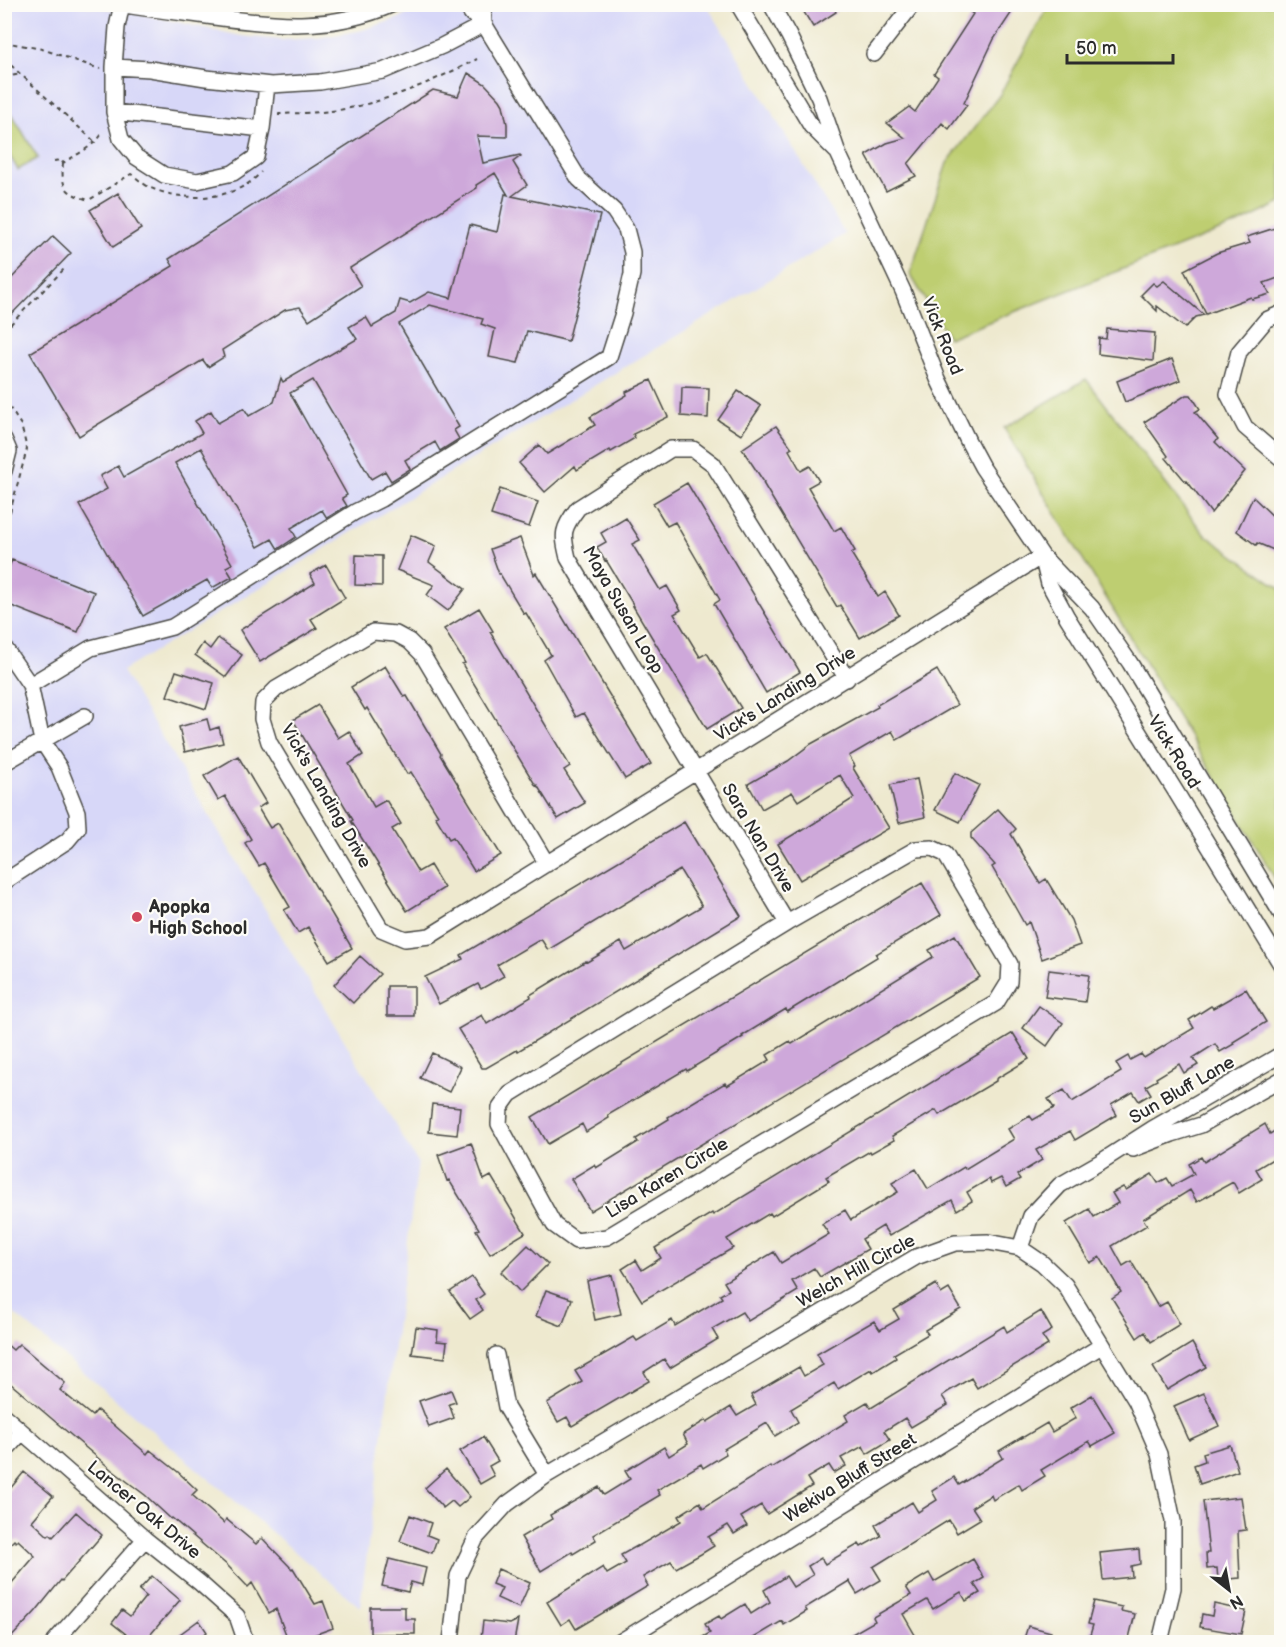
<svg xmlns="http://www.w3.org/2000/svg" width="1286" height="1647" font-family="'Balsamiq Sans',sans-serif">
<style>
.built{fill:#d7d7f8}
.green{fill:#bece71;stroke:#747c4e;stroke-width:1.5}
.building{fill:#cea8da}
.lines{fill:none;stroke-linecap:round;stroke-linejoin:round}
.minor-casing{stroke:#484844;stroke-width:18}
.path{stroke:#484844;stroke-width:2;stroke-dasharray:4.5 4.5;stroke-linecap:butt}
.minor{stroke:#fff;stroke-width:15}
.poi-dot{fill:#d1495b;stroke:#fdfcf7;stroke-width:2}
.labels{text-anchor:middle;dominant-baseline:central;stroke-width:4.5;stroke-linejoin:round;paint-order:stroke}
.street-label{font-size:18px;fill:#2b2b2b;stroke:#fdfcf7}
.poi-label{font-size:18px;font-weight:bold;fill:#2b2b2b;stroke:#fdfcf7;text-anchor:start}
</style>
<rect width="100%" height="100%" fill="#fdfcf7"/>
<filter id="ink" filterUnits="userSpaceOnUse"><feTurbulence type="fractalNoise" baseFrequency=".0167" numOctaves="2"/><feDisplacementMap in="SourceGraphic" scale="12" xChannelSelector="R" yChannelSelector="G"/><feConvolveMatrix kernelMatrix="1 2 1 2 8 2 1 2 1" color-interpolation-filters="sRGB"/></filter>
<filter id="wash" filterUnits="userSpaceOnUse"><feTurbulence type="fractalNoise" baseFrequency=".008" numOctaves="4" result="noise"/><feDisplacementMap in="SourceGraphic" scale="24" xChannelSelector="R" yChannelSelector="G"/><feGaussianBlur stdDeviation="1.35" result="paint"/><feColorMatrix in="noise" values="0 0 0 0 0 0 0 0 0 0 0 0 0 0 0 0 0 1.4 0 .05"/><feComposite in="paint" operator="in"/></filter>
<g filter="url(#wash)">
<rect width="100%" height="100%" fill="#eee9cf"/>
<path class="built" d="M5,5H77L136,13L241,36L281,40L318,38L359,31L397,19L428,5H707L845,234L122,671L418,1163L360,1607L5,1306Z"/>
<path class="green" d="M1058,4L1281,5V203L1242,222L948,338L910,274L947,163L999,96L1046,10Z
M12,114L38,158L18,170L5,148V119Z
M1086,379L1204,534L1281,589V888L1004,428Z"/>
<g id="blocks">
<path class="building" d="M799,4H832L836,12L813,27Z
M959,4H1007L1014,9L994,39L964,103L967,105L949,129L942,123L908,164L916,176L886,191L866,155L887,143L905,138L887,123L909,107L915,112L938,77L934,74L973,14Z
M468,73L485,84L500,100L503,105L507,124V137L477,136L483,163L520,155L521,156L513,162L527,185L512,196L600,215L568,341L527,331L518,363L489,357L495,329L481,324L483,319L430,305L399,324L459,427L454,430L459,439L440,451L435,442L405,460L410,469L391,481L385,471L371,479L313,380L290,393L347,495L342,498L347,506L327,518L322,510L291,528L296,537L278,549L272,539L258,547L201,448L175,463L232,564L226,567L232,577L212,588L207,580L143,616L79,505L107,489L100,476L118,466L124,477L202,433L195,421L211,411L218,423L244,408L249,416L274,402L281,378L283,382L357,339L349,327L366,317L372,327L396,313L400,300L410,303L429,292L451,298L470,225L497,232L505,194L508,195L495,173L476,185L477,188L350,268L361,286L309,320L300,307L285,310L222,350L224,357L208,367L203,360L79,436L30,353L173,266L169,259L433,90L458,96Z
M118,193L141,229L113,247L90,210Z
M1281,226V277L1264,283L1270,294L1252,299L1251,297L1206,314L1184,270L1217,253L1250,243L1247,237Z
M53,236L71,253L4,322V286Z
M1164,281L1204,315L1196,317L1185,328L1157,306V311L1141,295L1153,283L1157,286Z
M1107,329L1155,333L1153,361L1098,354L1099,338L1106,339Z
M1172,359L1180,380L1125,402L1117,381Z
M651,380L668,417L633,434L635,438L611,452L610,450L577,470L575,466L545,492L519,463L539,445L547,454L595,425L590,417L627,395L626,392Z
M682,387L709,388L708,418L681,416Z
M738,391L761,406L741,435L718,420Z
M1186,395H1191L1200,409L1195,412L1218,439L1215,442L1245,471L1211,513L1187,481L1186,482L1166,458L1168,456L1144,422Z
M776,426L792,448L789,450L801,471L810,466L819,481L808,487L834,531L841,527L855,551L851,553L878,597L885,592L899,615L860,638L840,605L837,607L763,483L764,482L742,449Z
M687,483L800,672L766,693L714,604L720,600L700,565L675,522L667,526L653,503Z
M500,489L538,502L529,527L491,515Z
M1253,497L1281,524V553L1257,543L1256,545L1237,531Z
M626,518L640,540L632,544L660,590L667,586L681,610L674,614L700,657L707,653L741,708L707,729L633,606H634L606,560L605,561L597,547L606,542L601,533Z
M411,535L436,546L429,562L465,589L448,611L427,595L434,585L397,570Z
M520,538L534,575L536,573L651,764L625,779L584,713L576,717L544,660L551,655L526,613L524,614L500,574H499L490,549Z
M356,555L382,556V586L355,585Z
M12,560L94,592L78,632L4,603V579Z
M326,565L345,598L311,619L317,628L260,662L240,630L315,583L310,574Z
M479,608L493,631L490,632L570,766L564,770L585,803L558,819L537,785L536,786L462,664L465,663L444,629Z
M218,638L242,655L226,677L195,655L203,643L210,649Z
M385,666L404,697L407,696L441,754L440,755L501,855L474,871L453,837L449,839L435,816L438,815L411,772L407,774L367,708L365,710L351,687Z
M937,670L957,705L897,740L892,731L849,756L855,766L853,768L889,828L800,880L778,844L801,830L802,831L854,798L840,775L798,801L792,792L762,809L748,784L788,761L811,744L878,707L877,705Z
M176,671L214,683L206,709L167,696Z
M318,705L338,738L349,731L363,755L349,764L374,807L386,800L401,824L392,829L418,872L430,865L444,888L407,911L366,845L351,821L353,820L293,720Z
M207,719L210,730L219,727L223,743L185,752L179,727Z
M238,756L266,803L258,808L270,828L278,823L352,948L329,961L308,927L298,933L284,910L290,907L264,863L259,866L245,843L251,839L225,796L218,800L204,776Z
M955,773L979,785L960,822L935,810Z
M917,779L925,817L899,823L890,785Z
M998,809L1016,829L1011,834L1040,883L1046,879L1071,920L1080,945L1042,959L1029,922L1025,925L1011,900L992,867L995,865L971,838V833Z
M684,822L741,916L518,1051L517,1050L486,1068H482L458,1029L482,1015L487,1024L531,997L530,995L586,961L587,962L621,942L626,951L702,906L680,870L548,950L541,939L497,965L504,976L481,989L478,984L439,1004L425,977L463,959L461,955Z
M922,883L941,915L876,954L877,957L787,1012L786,1009L742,1036L743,1037L687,1071L686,1069L608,1115L609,1118L586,1132L582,1124L548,1144L532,1117Z
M955,935L980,977L590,1211L571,1179L594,1165L596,1168L638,1142L636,1139L669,1119L668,1117L725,1083L727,1086L770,1060L767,1055L790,1041L792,1044L933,957L929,950Z
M360,956L380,974L353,1003L334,985Z
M1049,970L1089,975L1085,1002L1045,997Z
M387,986H414V1016H387Z
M1246,989L1266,1022L1233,1042L1234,1044L1220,1052L1215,1044L1193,1058L1198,1065L1184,1073L1179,1064L1156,1078L1157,1080L1146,1086L1151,1094L1139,1101L1133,1092L1111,1105L1117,1115L1075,1140L1070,1131L1036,1150L1042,1160L1017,1175L1020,1179L1006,1187L1001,1178L991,1183L989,1179L967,1192L972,1201L957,1210L952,1200L889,1236L883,1226L862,1239L868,1249L820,1277L814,1268L792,1281L798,1291L748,1321L742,1312L712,1329L718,1339L670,1368L664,1359L644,1372L649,1381L572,1426L567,1417L558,1422L547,1403L582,1382L575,1371L634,1337L637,1341L672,1320L675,1326L722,1298L720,1295L729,1290L724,1282L774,1252L781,1263L829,1234L822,1224L845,1210L851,1220L898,1192L892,1183L916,1169L928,1189L964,1167L965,1169L1014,1139L1008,1129L1030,1116L1033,1120L1054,1108L1048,1099L1064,1090L1072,1102L1121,1072L1116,1063L1128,1056L1130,1060L1141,1054L1144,1058L1194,1028L1189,1020L1211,1006L1213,1008Z
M1039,1006L1063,1023L1047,1046L1023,1028Z
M1013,1033L1029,1059L996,1079V1081L939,1115L936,1110L892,1136L894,1140L871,1153L870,1151L826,1177L829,1181L772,1216L770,1213L727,1239L733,1248L642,1301L622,1269L636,1260L642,1270L661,1258L655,1248L712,1213L713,1215Z
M432,1053L461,1067L449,1092L420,1078Z
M432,1104L460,1107L457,1135L429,1132Z
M1265,1124L1270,1134L1281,1127V1154L1256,1169L1262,1179L1239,1193L1233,1182L1197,1202L1190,1190L1143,1219L1147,1225L1112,1246L1123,1266L1131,1261L1158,1307L1167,1302L1180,1324L1151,1342L1145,1332L1137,1338L1112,1298L1121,1292L1100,1257L1090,1263L1066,1223L1089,1209L1094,1217L1118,1203L1112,1193L1123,1187L1126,1190L1152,1174L1158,1183L1167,1178L1172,1186L1194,1174L1189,1164L1201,1157L1204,1162Z
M471,1143L484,1180L491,1176L525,1233L490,1254L476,1230L479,1229L449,1180L447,1181L438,1155Z
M528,1245L548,1264L520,1292L501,1272Z
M612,1275L621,1314L595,1320L587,1281Z
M472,1277L484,1294L476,1300L483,1310L470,1319L450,1292Z
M936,1284L941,1294L949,1289L961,1309L925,1330L928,1334L894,1354L896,1358L873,1372L871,1369L838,1389L834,1383L791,1409L798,1422L775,1436L767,1423L724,1449L726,1454L703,1468L701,1464L657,1490L660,1495L593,1535L596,1540L573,1554L572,1552L541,1571L521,1537L552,1519L550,1515L599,1487L604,1495L630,1479L625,1471L664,1447L669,1456L688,1444L683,1434L706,1420L707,1422L731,1407L737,1416L756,1405L751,1395L799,1367L804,1376L823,1365L817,1354L874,1321L880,1330L899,1319L894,1310Z
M546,1290L572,1299L562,1326L536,1316Z
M1041,1311L1052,1330L1042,1336L1048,1345L977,1388L971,1378L951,1390L942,1396L948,1405L911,1427L905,1418L884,1431L890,1440L867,1454L863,1446L841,1458L846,1466L834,1473L829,1465L807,1478L812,1486L767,1514L761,1505L741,1517L747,1526L734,1534L728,1525L708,1537L714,1546L701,1554L676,1568L671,1561L643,1577L648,1586L576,1629L570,1619L561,1625L547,1602L603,1567L607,1574L626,1563L621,1555L637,1546V1547L681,1521L678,1516L700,1502L703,1508L770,1466L771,1468L815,1441L848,1421L845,1415L867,1402L871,1408L1004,1326L1007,1332Z
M416,1327L438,1330L437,1341L447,1342L445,1358L412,1354Z
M4,1342L13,1350L19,1344L65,1383L60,1390L92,1416L97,1410L147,1454L150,1450L178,1472L197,1490L192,1495L224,1523L226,1519L256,1544L262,1538L292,1569L293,1568L315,1604L323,1601L333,1628L294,1642H289L276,1609L269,1613L252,1583L248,1587L228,1566L172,1518L171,1519L145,1495L112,1470L4,1378Z
M1192,1343L1206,1367L1167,1390L1153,1367Z
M451,1390L456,1402L449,1404L454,1418L429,1427L419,1401Z
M1204,1393L1219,1426L1189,1440L1174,1406Z
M1092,1395L1115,1433L1092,1446L1089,1441L1041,1470L1045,1476L1022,1490L1019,1484L993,1500L991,1495L972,1507L980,1519L957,1533L949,1520L873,1567L881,1580L857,1594L849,1581L805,1608L807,1611L784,1625L782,1621L747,1642H694L710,1633L705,1624L719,1616L721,1619L745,1604L751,1614L770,1602L764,1590L786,1576L793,1587L813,1575L808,1566L821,1558L825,1564L859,1544L861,1547L881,1536L875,1525L912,1502L918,1512L937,1500L932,1491L954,1477L959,1485L1003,1458L999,1451L1022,1437V1438L1047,1423L1052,1432L1076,1418L1070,1408Z
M483,1437L498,1461L489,1466L494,1476L480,1484L460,1451Z
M1230,1445L1238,1471L1200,1484L1194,1465L1205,1461L1203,1453Z
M446,1469L470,1497L458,1507L452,1501L443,1508L425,1488Z
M24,1472L53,1496L32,1521L48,1536L50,1534L53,1537L76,1512L102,1535L62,1581L61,1580L36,1611L7,1642H4V1592L35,1556L18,1540L16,1542L14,1540L4,1550V1496Z
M1241,1497L1246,1530L1238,1531L1240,1578L1218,1580L1217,1568L1207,1569L1206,1553H1209L1203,1501Z
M410,1515L431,1523L427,1535L437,1539L432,1553L400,1541Z
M1139,1549L1140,1564L1131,1566L1132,1577L1103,1580L1100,1553Z
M389,1559L426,1568L422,1585L411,1582L408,1592L382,1586Z
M973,1559L984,1578L974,1584L980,1593L966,1601L961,1592L933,1609L927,1600L903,1614L915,1635L903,1642H900L896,1636L885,1642H838L875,1621L873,1617L911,1595L906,1587L929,1573L934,1582Z
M498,1569L530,1583L519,1608L497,1598L502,1588L492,1584Z
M152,1576L180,1600L144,1642H136L112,1623L122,1610L130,1616L146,1596L139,1590Z
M1094,1601L1122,1607L1121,1611L1135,1614L1128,1642H1088L1093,1625L1088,1624Z
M1214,1604L1246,1611L1241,1634L1200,1627L1202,1614L1212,1616Z
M370,1607H405V1619H415V1634H370Z
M199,1620L207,1632L200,1638L203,1642H169Z
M518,1620L514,1642H491L492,1639L481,1638L483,1621L510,1624Z
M1028,1626L1051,1632L1048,1642H1023Z"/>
</g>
</g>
<g filter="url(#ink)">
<use href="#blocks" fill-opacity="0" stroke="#484844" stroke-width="1.5"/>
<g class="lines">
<defs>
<path id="minor" d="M119,4C148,9 178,12 207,16C272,25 331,32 393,4
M122,4L117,27L114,67L150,69L206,78L271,85L320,82L383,71L442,46L484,24
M483,4L484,24
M738,4L811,126L836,151
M771,4L789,36L819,98L838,153L903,291L938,379L968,441L982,467L1042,556L1092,608L1130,663L1282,915
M874,54L913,4
M114,67V112L121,139L136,157L164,175L197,181L233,173L256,157L262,129L267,85
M114,112L262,129
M1282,313L1266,320L1239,352L1228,394L1245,427L1282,459
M4,439L9,451L4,471
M1042,556L1049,584L1067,617L1176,792L1282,966
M4,647L30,685
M4,763L85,716
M932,848L945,854L1010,964L1009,982L996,1003L607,1237L576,1241L554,1225L499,1124L500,1108L510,1094L787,923L916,849Z
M547,864L422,654L409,641L396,634L373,632L276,689L263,702L262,719L269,742L381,929L405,939L430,936L1042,556
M4,882L67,841L78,828L77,812L59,767L42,741L30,685L91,648L172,627L355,512L381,499L609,357L623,313L632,274V252L626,229L614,211L579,179L484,24L472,14L465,4
M787,923L568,558C562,533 562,529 578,508L671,449H693L713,464L847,679
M1133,1149L1172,1134L1201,1125L1282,1079
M1020,1248L1031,1216L1060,1185L1102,1161L1152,1129L1282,1054
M496,1355L506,1407L547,1475
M4,1416L145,1539L200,1583L237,1616L246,1642
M4,1452L22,1432
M54,1642L145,1539
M451,1642L458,1576L476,1538L507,1504L547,1475L916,1257L955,1243L988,1242L1020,1248L1042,1263L1065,1285L1136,1401L1159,1454L1173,1521V1588L1160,1642
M620,1642L1101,1346"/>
</defs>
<use href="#minor" class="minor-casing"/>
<path class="path" d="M4,42L42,49L100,69
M4,59L95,142
M4,77L21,74
M279,116V114C299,113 319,113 339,110C387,102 434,81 477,59
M54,161L61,160L63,163C74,156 100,143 103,131
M63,163C61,188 65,193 89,200L131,174C137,178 144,185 151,188C184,202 236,202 261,172
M4,331L66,267
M4,399L21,425L27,449L4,534"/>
<use href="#minor" class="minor"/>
</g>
</g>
<circle class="poi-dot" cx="137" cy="917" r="6"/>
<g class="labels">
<g class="street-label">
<text transform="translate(942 336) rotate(68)">Vick Road</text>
<text transform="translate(623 610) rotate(60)">Maya Susan Loop</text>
<text transform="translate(785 694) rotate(-32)">Vick's Landing Drive</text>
<text transform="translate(1174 752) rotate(58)">Vick Road</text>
<text transform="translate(326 796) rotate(60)">Vick's Landing Drive</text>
<text transform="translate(758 838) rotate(59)">Sara Nan Drive</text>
<text transform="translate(1182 1090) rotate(-30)">Sun Bluff Lane</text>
<text transform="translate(667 1178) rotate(-31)">Lisa Karen Circle</text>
<text transform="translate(856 1271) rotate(-29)">Welch Hill Circle</text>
<text transform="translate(850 1478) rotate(-32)">Wekiva Bluff Street</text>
<text transform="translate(144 1510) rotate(40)">Lancer Oak Drive</text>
</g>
<g class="poi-label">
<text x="149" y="907">Apopka<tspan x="149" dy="21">High School</tspan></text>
</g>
</g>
<rect width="1286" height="1647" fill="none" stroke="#fdfcf7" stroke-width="24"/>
<g transform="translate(1229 1590) rotate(149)" stroke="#fdfcf7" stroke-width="4.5" paint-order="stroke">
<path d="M0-4.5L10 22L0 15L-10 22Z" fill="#2b2b2b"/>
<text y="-9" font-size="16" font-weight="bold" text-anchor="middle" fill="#2b2b2b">N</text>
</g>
<path d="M1067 54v9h106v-9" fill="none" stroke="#2b2b2b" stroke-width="3"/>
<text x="1076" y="54" font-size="18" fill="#2b2b2b" stroke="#fdfcf7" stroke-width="4.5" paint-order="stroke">50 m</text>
</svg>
